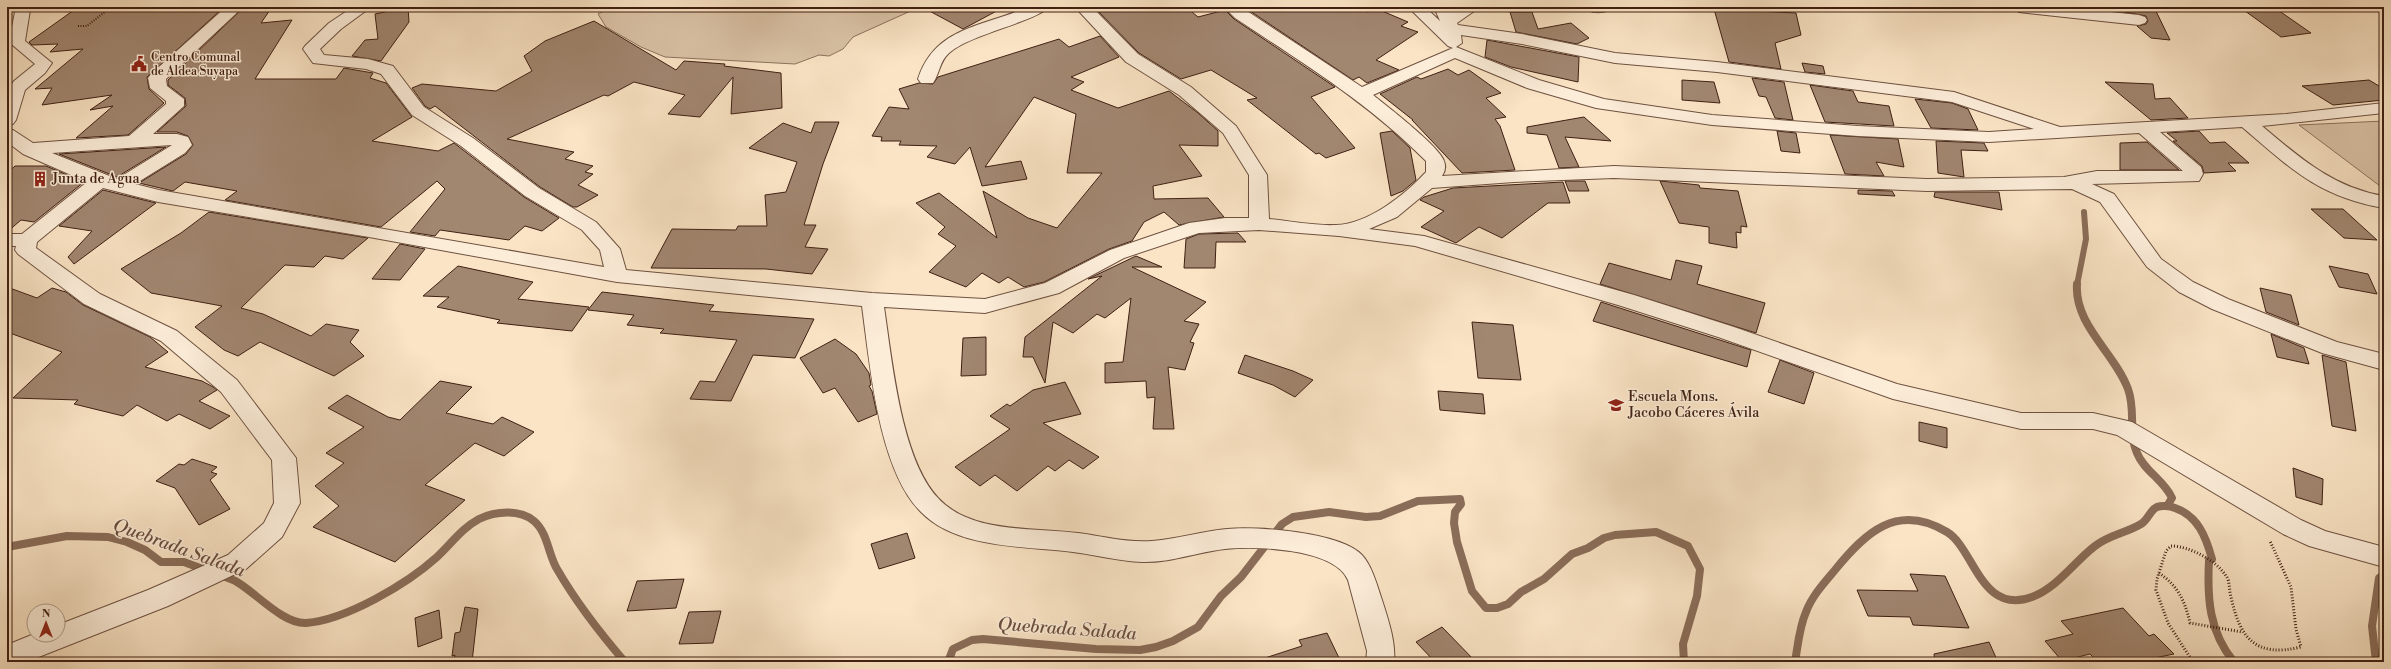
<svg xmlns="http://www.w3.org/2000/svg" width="2391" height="669" font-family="'Libre Bodoni',serif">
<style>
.green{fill:#dac3a7;stroke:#8d725d}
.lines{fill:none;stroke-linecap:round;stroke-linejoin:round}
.stream-far1{stroke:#8a6d59;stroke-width:6}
.stream{stroke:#8a6d59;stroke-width:8}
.building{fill:#a18670;stroke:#402013}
.street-casing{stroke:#6e5140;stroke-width:2}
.path-far1{stroke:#402013;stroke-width:2;stroke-dasharray:1 1.5;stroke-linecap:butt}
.path{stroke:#402013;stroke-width:3;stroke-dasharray:1 2;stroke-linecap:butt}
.street{fill:#fcedd9;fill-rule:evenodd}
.labels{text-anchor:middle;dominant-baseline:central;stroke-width:3;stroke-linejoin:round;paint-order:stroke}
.far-poi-label{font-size:12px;fill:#402013;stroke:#fcedd9;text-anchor:start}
.poi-label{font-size:14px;fill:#402013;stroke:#fcedd9;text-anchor:start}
.near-water-label{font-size:18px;font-style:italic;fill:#6b4d3c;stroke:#fcedd9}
</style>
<rect width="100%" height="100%" fill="#fae4c5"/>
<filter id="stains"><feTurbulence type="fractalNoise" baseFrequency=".005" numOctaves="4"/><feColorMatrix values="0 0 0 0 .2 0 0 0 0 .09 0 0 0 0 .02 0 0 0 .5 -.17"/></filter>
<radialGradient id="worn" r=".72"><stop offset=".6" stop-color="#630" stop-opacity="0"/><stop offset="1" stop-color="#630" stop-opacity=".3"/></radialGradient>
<path class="green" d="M611,7H863C878,13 898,3 915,9L853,37L843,49L829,56L819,55L795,64L665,57L641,47L606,27L598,14Z
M2384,121V189L2299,125Z"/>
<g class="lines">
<path class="stream-far1" d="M2077,285L2086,239L2084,212"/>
<path class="stream" d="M2077,284C2074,325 2115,353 2128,389C2136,410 2128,433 2137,453C2144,471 2164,480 2172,498L2167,506
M7,547L67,536L108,537L127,542L145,550L161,562H184L208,571
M220,575C225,577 232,579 237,582C256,593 283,624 306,623C346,620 407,584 437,557C451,544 462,528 479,519C495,511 520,509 534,521C548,533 548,554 557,569C576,602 600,633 625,662
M948,662L953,649L972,640L983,639L1096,649L1140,650L1156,647L1173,641L1198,627L1221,596L1241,577L1282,524L1293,517L1329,512L1366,517L1380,516L1418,501L1460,499L1461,504L1455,512L1454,523L1457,542L1472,591L1486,608H1497L1508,604L1521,592L1544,579L1572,554L1588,548L1604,538L1615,535L1656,532L1688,546L1700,569L1697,596L1683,644L1684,662
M1795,662C1798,645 1799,628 1806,612C1812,596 1824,583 1835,570C1865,533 1897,502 1947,532C1974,548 1981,616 2032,597C2058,587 2074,562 2095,546C2109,535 2126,533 2141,524C2148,520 2150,510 2157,507C2162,505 2170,506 2175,508C2198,516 2206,537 2212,559L2209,560C2207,598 2209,632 2234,662
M2376,662L2372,626L2379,578L2384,575"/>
</g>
<path class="building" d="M131,7H224L147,77L149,89L164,103L128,135L76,138L113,106L90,110L112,95L42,105L52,88L35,89L83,49L50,52L58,44L32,45L29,42L74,10H127Z
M244,7H272L261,23L292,20L255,79H336L344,68L373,73L370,78L386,83L412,117L372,141L438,151L454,143L524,197L559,218L542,231L525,226L509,240L440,230L435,236L410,232L445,189L437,181L381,227L225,200L237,191L185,182L173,191L139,183L186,154L193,145L188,136L177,132H157L186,106L185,98L168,85V80Z
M408,7L409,22L381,61L352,56L365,40L378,39L375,14Z
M922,7H1004L963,29Z
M1094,7H1139L1142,11L1160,7H1186L1198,17L1225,10L1234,19L1335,87L1311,97L1355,148L1326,158L1319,153L1316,154L1247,100L1257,98L1211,70L1181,79L1139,53Z
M1244,7H1361L1367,12L1375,8L1408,22L1401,26L1418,32L1376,60L1399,70L1367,83L1359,77L1353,80Z
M2114,7H2154L2170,40L2151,38L2137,26L2146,24L2148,21L2146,16L2119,11Z
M2241,8H2275L2311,33L2281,37Z
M1714,9L1796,13L1801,35L1775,43L1781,69L1729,62Z
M1510,12H1532L1538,29L1571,23L1589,38L1577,44L1516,32Z
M594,21L676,70L684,61L725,64L724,66L781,73L782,108L731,114L733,77L700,117L668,114L685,95L634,82L608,96L604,95L507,139L574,152L565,159L593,166L585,172L593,174L578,185L598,195L577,207H573L540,187L435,106L430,109L425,106L412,88L422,84L496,91L532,71L524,56L545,41Z
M1100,36L1119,57L1071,77L1084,82L1071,90L1118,108L1169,91L1198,113L1218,131V146L1179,145L1202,176L1153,186L1154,199L1208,198L1224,217L1179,225L1164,212L1144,222L1132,241L1109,249L1044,282L1024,287L1008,277L999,283L982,273L966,287L929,272L956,246L938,234L945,227L916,203L939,193L997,238L983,191L1028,218L1057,228L1102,173H1067L1076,114L1034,97L985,167L1021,161L1027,179L982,186L970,147L955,164L927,157L937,146L899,145L901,141H881L882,137L872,136L889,107L909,109L899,89L919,83L933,84L938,77L1059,39L1069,47Z
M1487,40L1579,57L1578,82L1511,67L1485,57Z
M1802,63L1823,66L1825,74L1805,72Z
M1448,69L1458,75L1469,70L1501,93L1486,98L1506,117L1495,119L1500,126L1515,170L1462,173L1412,120H1413L1380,94L1417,77L1421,79Z
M1752,78L1784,82L1793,120L1775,118L1766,97L1759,96Z
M1682,80L1714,82L1720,103L1682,100Z
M2369,80L2384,89V100L2333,105L2302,86Z
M2105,82L2153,84L2155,99L2170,98L2188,118L2151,120Z
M1810,85L1853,91L1858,102L1889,106L1894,126L1825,122Z
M1915,99L1952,103L1968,109L1978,130L1931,128Z
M1584,117L1611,141L1565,137L1579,167L1559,168L1547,135L1527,133V127Z
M815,122H839L823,164L804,225H816L805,247L828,249L812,274L766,269L651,268L672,229L736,230L738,226H767L765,195L786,192L797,162L749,148L783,123L811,133Z
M1392,131L1410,148L1416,180L1403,191L1391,196L1380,133Z
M1777,131L1796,133L1800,153L1781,151Z
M2199,131L2210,143L2225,142L2249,163H2228L2236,171L2204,173L2202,166L2173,141H2177L2167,133Z
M1830,135L1898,139L1904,167L1876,162L1884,176L1845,174Z
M1936,141L1984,143L1988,151L1961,150L1964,177L1938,173Z
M2147,142L2179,170H2120V143Z
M166,147L117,177L59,154Z
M15,166H46L84,182L34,222L21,220L7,232V173Z
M1565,181H1585L1589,191H1569Z
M1660,181L1699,185L1700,188L1738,191L1747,227L1741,226V233L1736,232L1737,248L1709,243V227L1679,223Z
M1563,182L1570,203H1548L1502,238L1479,227L1456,243L1421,227L1444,211L1420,200L1424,197L1453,188Z
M103,190L156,203L74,264L68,257L92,231L59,226Z
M1858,190L1892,191L1895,196L1858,194Z
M1935,192H1999L2002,210L1934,197Z
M2311,209H2343L2377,240L2344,238Z
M209,212L368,238L343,259L325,256L314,267L285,265L241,308L263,314L311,336L326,324L359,330L350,342L364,356L334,376L260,342L238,356L224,350L195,327L222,306L151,293L121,269L181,233Z
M1238,233L1246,242H1216L1215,268H1184L1186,239L1199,234Z
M400,244L425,249L400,280L372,279Z
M1136,256L1162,267H1132L1206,302L1184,321L1199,324L1190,342L1194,343L1185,370L1168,367L1174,429H1153L1155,397L1147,398L1146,381L1105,383V363L1123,362L1131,298L1105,318L1097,314L1073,333L1053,322L1045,383L1033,357H1023L1025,337L1102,276L1088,279Z
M1676,260L1702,266L1697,284L1765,303L1756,333L1600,284L1609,263L1671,280Z
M458,266L533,282L518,299L589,307L572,331L497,323L500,320L437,307L449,297L423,296Z
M2329,266L2368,274L2377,294L2339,287Z
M7,287L37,298L52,288L66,292L83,305L150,337L168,352L145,367L202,381L213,387L217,390L199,401L230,416L210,429L179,414L167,421L137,405L123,416L74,404L78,400L13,398L62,352L7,332Z
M2260,288L2291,295L2299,325L2266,312Z
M602,292L714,305L709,311L814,319L795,358L753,355L731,401L690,399L700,381L715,382L737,340L660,333L664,329L627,325L634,315L588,310Z
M1601,302L1751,350L1747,367L1593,321Z
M1472,322L1513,325L1521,380L1478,378Z
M2271,334L2304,348L2309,364L2277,357Z
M986,337V375L961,376L963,338Z
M835,339L856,354L869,373L871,385L869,386L872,391L877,414L858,422L835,388L823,393L800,358Z
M1245,355L1293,371L1313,380L1295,397L1273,385L1238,373Z
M2322,355L2346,362L2356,431L2332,426Z
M1780,360L1814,373L1804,404L1768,392Z
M440,381L472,387L446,413L493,424L502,417L534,432L504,456L475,443L425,485L465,500L395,562L313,527L339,506L315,486L344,463L326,453L364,427L328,408L347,395L388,417L400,420Z
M1065,382L1081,414L1043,423L1099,457L1083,469L1069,460L1055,471L1048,466L1017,491L995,475L980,486L955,467L1010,429L990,416L1007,404L1010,406L1033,390Z
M1438,391L1483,394L1485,414L1440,410Z
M1919,422L1947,428V448L1919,441Z
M192,459L217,467L211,472L217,474L210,480L230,509L199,525L175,488L156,481L179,464L184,465Z
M2293,468L2323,479L2322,505L2296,497Z
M907,533L915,558L879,569L871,544Z
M1910,574L1945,576L1969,628L1913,625L1910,617L1868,616L1857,590L1918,591Z
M684,579L676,608L627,611L637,581Z
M465,607L478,609L472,662H453L455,655L452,656L455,633L460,632Z
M2123,608L2149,636L2154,634L2174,654L2135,662H2098L2090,654L2062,661L2045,641L2073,634L2061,621Z
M439,610L442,638L418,647L415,618Z
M721,611L713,643L679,644L689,612Z
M1442,627L1476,662H1435L1416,642Z
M1327,633L1341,662H1265V658L1302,646L1299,640Z
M1989,642L1998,662H1935L1934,654Z"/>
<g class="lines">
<defs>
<path id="street" d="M16,7H28L30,10L25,41L52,63L45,73L25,90L16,120L13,124L7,125V91L14,81L35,64L9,42Z
M226,7H243L166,79L167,86L184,99V106L153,134H177L188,137L192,145L185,153L135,184L159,190L604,267L600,250L582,230L525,196L461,146L412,115L381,74L366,69L313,63L303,49L305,46L329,23L353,7H371L341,29L320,49L324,55L368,59L393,66L424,107L473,138L539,188L596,222L620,249L626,270L872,293L985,299L1045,283L1110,250L1189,223L1225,218H1249V175L1223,133L1179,95L1126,62L1075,7H1092L1138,54L1191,87L1236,126L1267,175L1269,219C1291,221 1314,226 1336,225C1368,224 1405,195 1426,172V161C1367,102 1304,64 1235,18L1224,7H1241L1362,87L1453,48L1448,46L1408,7H1425L1440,21L1434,7H1450L1452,12L1461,7H1480L1457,23L1458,25L1522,34L1615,53L1717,62L1954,92L2060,127L2286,114L2384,103V113L2262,126C2300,158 2334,188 2384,196V208C2319,197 2290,168 2242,127L2160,132L2201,167L2203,174L2199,181L2092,184L2114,194L2161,259L2193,282L2228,299L2337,342L2384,354V370L2322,353L2212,309L2179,292L2147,267L2100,202L2072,189L1927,191L1614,178L1514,182L1432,188L1397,217L1369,229L1424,236L1634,295L1734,327L1897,384L2021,413H2093L2132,422L2301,520L2325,531L2384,547V567L2309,546L2283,534L2117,435L2093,429H2021L1893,399L1718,337L1618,305L1415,246L1339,236L1259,230L1199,233L1124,258L1059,293L985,313L884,307C892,360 901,459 938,498C971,534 1033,527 1078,533C1102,536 1128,543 1152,541C1178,539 1202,531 1227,529C1257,526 1340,532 1362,555C1372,566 1377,585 1382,600C1388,619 1396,642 1394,662H1366L1367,651L1348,580C1334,548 1255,546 1225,549C1197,552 1170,563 1142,562C1119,561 1096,555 1073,552C1025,546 957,549 921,512C878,469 870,364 862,306L617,282L369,237L158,202L103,188L37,242L36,248L100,294L177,331L237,380L296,458L300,503L282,537L246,569L168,606L26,662H7V645L34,634L58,635V625L148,590L228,555L264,523L274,503L272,460L221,392L161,341L84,304L18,254L15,250L16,246H7V234H22L87,182L23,154L7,142V129L13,130L33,143L129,136L166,104V101L150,88L148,78L151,74ZM1461,35L1522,44L1615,63L1717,72L1952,102L2034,129L1989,132L1858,126L1712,115L1604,99L1539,80L1456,47L1462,43ZM1455,58L1527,88L1596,108L1712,125L1858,136L1989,142L2139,133L2183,171H2097L2064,177L1927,179L1614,166L1442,176C1445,172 1446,166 1444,161C1440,147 1387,106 1373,95ZM172,145L117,179L52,153Z
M1027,7H1048C1038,21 970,34 949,53C939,62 940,73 933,83H921L918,79C935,26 984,27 1027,7Z
M1584,7H1612C1607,14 1589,14 1584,7Z
M2011,7H2063L2139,15L2145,17L2147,20L2145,23L2139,25L2019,12Z"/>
</defs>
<use href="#street" class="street-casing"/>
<path class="path-far1" d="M94,7H113
M78,26H87L111,7"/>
<path class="path" d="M2159,573C2178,586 2185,601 2190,623L2242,632
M2193,662L2168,623L2156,590L2157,579L2166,551L2171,546C2189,546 2216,560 2226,576C2230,580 2229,591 2231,597C2240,638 2255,658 2301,647L2296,629L2291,587L2270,541"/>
<use href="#street" class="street"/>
</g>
<defs>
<symbol id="civic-bare" viewBox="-9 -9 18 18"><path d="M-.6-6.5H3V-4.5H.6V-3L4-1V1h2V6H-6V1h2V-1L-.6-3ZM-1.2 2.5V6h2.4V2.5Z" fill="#8f2418" stroke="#fcedd9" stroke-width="2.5" paint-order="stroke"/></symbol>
<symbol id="building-bare" viewBox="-9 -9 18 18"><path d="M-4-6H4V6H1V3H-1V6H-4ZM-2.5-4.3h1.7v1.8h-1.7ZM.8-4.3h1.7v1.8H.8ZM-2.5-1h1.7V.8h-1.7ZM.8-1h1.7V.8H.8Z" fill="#8f2418" stroke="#fcedd9" stroke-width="2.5" paint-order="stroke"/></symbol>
<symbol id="school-bare" viewBox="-9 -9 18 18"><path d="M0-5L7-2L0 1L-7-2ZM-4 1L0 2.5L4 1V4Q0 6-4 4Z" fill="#8f2418" stroke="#fcedd9" stroke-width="2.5" paint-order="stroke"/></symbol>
</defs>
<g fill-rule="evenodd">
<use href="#civic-bare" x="128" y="53" width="22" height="22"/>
<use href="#building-bare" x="29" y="168" width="22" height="22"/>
<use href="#school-bare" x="1605" y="394" width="22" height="22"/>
</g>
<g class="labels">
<g class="far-poi-label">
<text x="151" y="57">Centro Comunal<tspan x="151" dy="14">de Aldea Suyapa</tspan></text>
</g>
<g class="poi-label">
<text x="52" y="179">Junta de Agua</text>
<text x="1628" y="397">Escuela Mons.<tspan x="1628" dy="16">Jacobo Cáceres Ávila</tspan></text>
</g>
<g class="near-water-label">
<text transform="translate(179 548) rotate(20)">Quebrada Salada</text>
<text transform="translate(1067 629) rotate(4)">Quebrada Salada</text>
</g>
</g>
<rect width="2391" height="669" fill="none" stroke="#fae4c5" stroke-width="24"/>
<rect x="8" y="8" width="2375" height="653" fill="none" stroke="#402013" stroke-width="2"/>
<rect x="12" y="12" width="2367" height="645" fill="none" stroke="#402013"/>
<g transform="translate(46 623)"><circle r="19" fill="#fcedd9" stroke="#b19b8a"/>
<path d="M0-3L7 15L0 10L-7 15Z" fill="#8f2418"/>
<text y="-6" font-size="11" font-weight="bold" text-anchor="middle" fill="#402013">N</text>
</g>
<rect width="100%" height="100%" filter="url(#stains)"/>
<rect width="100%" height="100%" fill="url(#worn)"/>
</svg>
